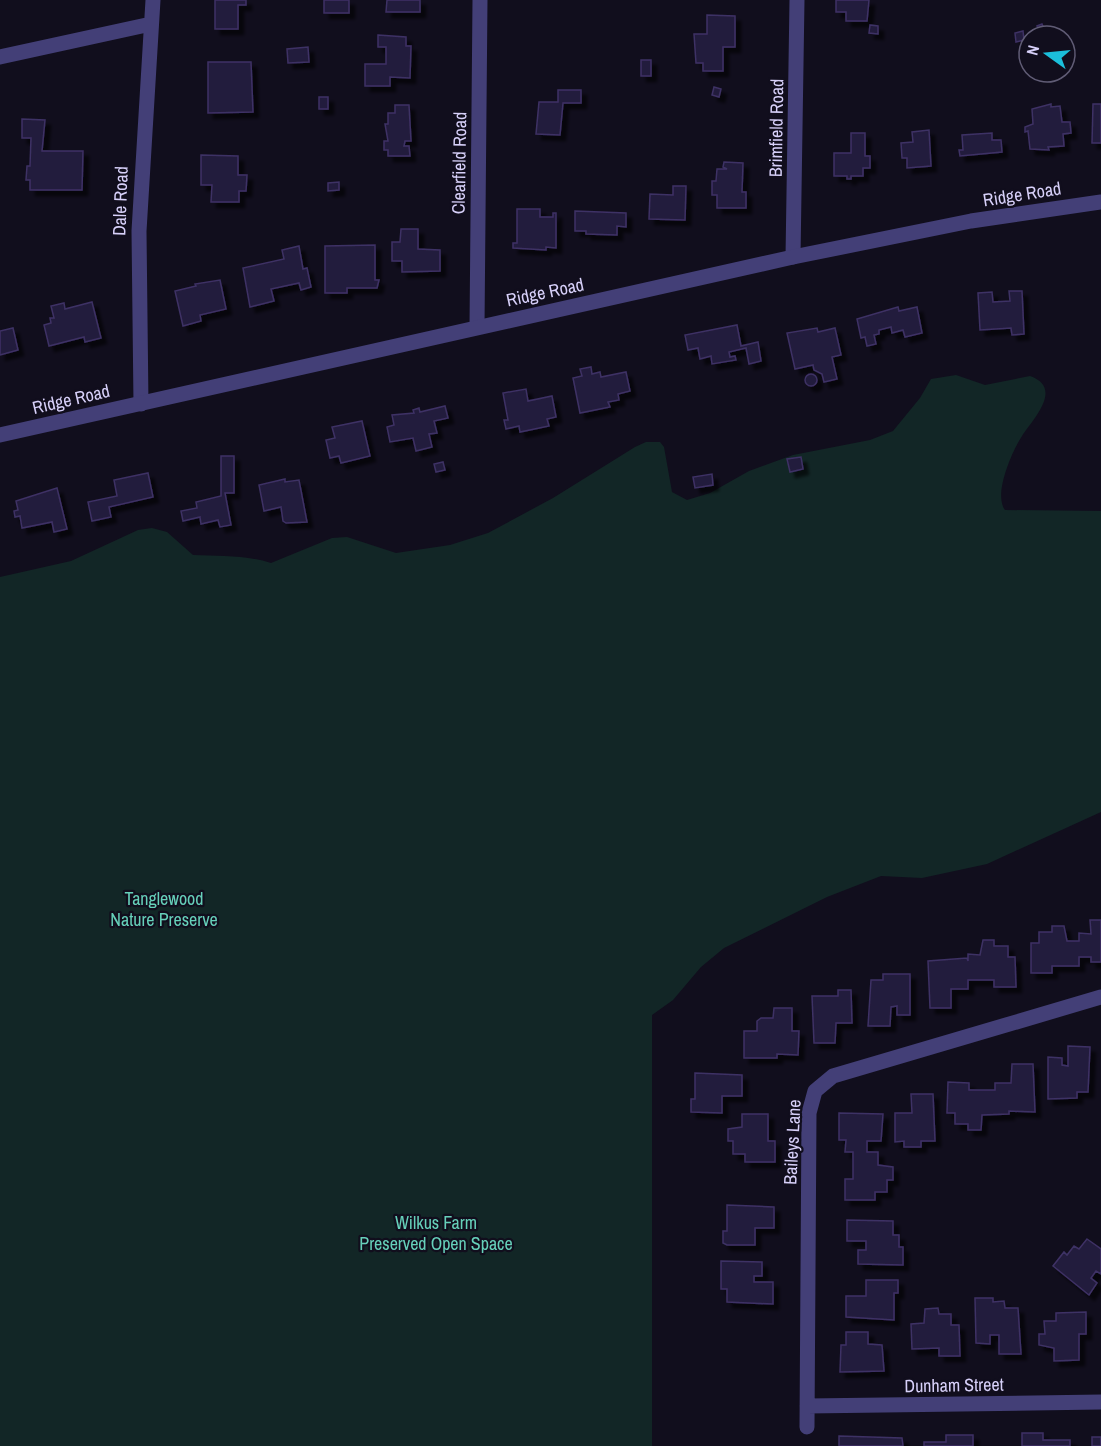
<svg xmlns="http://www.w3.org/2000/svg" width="1101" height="1446" font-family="'Archivo Narrow',sans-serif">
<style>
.green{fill:#122626}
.building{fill:#241d3c;stroke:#3e3165;stroke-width:1.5;filter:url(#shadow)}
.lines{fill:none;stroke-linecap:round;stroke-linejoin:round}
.minor{stroke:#433f77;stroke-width:15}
.tertiary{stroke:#433f77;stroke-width:15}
.labels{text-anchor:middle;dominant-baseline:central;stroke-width:4.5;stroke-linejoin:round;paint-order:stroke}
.street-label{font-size:18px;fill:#d7d0f9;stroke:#110e1d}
.park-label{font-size:18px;fill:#66d0ba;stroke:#110e1d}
</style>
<defs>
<filter id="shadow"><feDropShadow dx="5.5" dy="5.5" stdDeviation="1.5" flood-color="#0009"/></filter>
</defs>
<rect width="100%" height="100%" fill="#110e1d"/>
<path class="green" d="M956,375L985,385L1030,376C1064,388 1033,419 1022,436C1012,451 993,495 1005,510L1101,511V812L987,864L922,878L881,876L827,897L724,948L701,967L673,1000L652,1015V1446H0V577L71,561L138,530L152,528L167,532L193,555C219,556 246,555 271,563L332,538L347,537L396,553L450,545L488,533L553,498L635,447L646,442H660L664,447L672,492L687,500L710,493L749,471L793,455L870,440L893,431L920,398L931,379Z"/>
<path class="building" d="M215,0H246V5H238V29H215Z
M324,0H349V13H324Z
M387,0H420V12H386Z
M836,0H869L867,21H846V12H836Z
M707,15L735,16V47H723V71H703V63H696L694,34H707Z
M1042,24L1047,36H1041L1037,26Z
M870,25L878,26V34L869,33Z
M1023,31L1024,40L1016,42L1015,33Z
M378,35L406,37V46H411L410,78L390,77V86H365V64H386V47H378Z
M308,47L309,62L288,63L287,49Z
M1029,50V59L1022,60L1020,52Z
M641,60H651V76H641Z
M208,62H251L253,112L208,113Z
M714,87L721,89L719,97L712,95Z
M558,90H581V103H563L560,135L536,134L539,102H558Z
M319,97H328V109H319Z
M1051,104V107L1060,106L1062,122H1070L1071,133L1063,134L1064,146L1048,147L1049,150L1030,149L1028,131L1025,132V127L1033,124L1032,109Z
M1093,104H1101V143H1092Z
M395,105H409L411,141H405L404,146H409L410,156H388V150H384V141H388L385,124H388V113H395Z
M22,119L45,120L42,151H83L82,190H30V180H26L27,166H30L31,138H22Z
M929,130L931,166L907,168V158H902L901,143L913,142L912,132Z
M851,133H865V156H870V168H863V176H851V179H847V176H834V153H851Z
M992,133V140H1001L1002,152L960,156L959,150H963L962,135Z
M201,155L238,156V175H247L246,191H239V202H211L212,185H201Z
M724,162L743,163L742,192H746V208H717V195H712V181H716L717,169H727L723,167Z
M339,182V190L328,191V183Z
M673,186H686L685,220L649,219L650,194L673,195Z
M517,209H540V217H553V213H556V248L546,247V250L513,248V243H517Z
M575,211L626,213V227L617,226V235L586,234V231H575Z
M401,229H418V249L440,250V271L402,272V261H392V242H400Z
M375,245V280H379L377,288H347V293H325V246Z
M299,246L303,269L307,268L311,287L301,290L299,283L271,289L274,301L250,307L243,268L284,259L282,250Z
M220,280L226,309L200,315L201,321L183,326L175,291L196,286L195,284Z
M1009,291H1022L1024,334L1012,335L1011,328L980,330L978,293L992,292L993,302L1010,301Z
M92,302L101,338L85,342L84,337L49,346L44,325L51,323L50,318H54L51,306L64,303L65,309Z
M898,307L899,311L917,307L922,333L905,337L903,330L892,333L891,327L879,330V334L874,335L876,344L867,346L865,337L861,338L857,319Z
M737,325L741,346L758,342L761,361L749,364L746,348L729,352L730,357L735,356L736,360L712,364L711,356L700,359L698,348L688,350L685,335Z
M13,328L18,350L0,355V331Z
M817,328L818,332L835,328L841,355L832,357L837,379L824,382L822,374L814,370L813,365L795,369L787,333Z
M591,367L592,374L600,372L601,377L626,372L630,391L618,394L619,400L608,402L610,407L580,413L573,378L582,376L580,369Z
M805 380a6 6 0 1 1 12 0a6 6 0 1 1-12 0Z
M526,389L528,401L552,396L556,417L547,419L549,426L520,432L519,426L506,429L504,420H508L503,393Z
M445,406L448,418L434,421L437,433L429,434L432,447L416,451L413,438L390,442L387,427L394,425L392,415L414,413L413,410L419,408L420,412Z
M362,421L370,456L341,463L339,456L330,458L326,440L335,438L332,427Z
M221,456H234V493H225L231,525L220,527L218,520L201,524L200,517L183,521L181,511L197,508L196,502L221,496Z
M801,457L803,469L790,472L787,459Z
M443,462L445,470L436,472L434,464Z
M148,473L153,497L109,507L111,517L92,521L88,502L117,496L114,480Z
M712,474L713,485L695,488L693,477Z
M285,479V482L299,480L307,522L286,523L283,521L281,507L264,511L259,485Z
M57,488L67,529L54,532L52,522L22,528L20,516L15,517L14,511L18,510L16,501Z
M1090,920H1101V962H1091V957H1079V966H1052V973H1031V943H1039V932H1052V926H1064L1067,941H1079V933L1091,934Z
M983,940H994V946H1008V957H1015L1016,987H994V980H968V989H951V1008H930L928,961L967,958L968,961V954L980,955Z
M883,974H910V1015H897V1006L891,1007L890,1026H868L871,980H883Z
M838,990H851L852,1023H836L835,1043H814L812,996H838Z
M774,1008H792V1031H799L798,1055L777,1054V1058H744V1031H757V1021L761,1018H773Z
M1068,1046L1090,1047L1088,1092H1077V1098L1048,1099V1057L1062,1058V1065L1068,1066Z
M1012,1064H1033L1035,1112L1009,1111V1114L982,1115L981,1130H968V1124H955V1113H947L948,1082L969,1083V1090H995V1083H1011Z
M695,1073L742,1075V1096H722V1113L691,1112V1099H695Z
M911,1094H933L935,1141H921V1147H904V1141L895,1142V1113H912Z
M839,1113L883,1114L881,1141H867V1152H878V1165L893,1167V1180H887V1192H875V1200H845V1179H853V1152H845L846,1140H839Z
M742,1114H768V1141H775V1162H745V1154H733V1141H728V1129L742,1127Z
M727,1205L774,1207V1228H755V1245H727L723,1243V1231H727Z
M847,1220L893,1221V1235H899V1247H903V1265L858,1264V1250H866V1241H847Z
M1087,1239L1101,1249V1274L1096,1271L1091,1278L1097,1283L1089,1295L1053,1266L1064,1252L1067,1255L1074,1246L1079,1249Z
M721,1261L762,1262V1276H754V1282H773V1304L727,1302V1289H721Z
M866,1280H898V1293H894V1320L846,1317V1296H866Z
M975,1298H993V1302L1004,1301L1005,1308H1018L1021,1354H999V1335H990V1344L976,1343Z
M938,1308L939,1314H951V1325H959L960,1356H939V1348L912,1349L911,1324L924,1323L925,1309Z
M1086,1312V1334H1079V1360L1054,1361V1348L1039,1345V1334H1045L1044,1321H1056V1313Z
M846,1332H868V1344L882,1345L884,1371L840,1372L841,1345H846Z
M1022,1433H1043V1440H1070V1446H1022Z
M946,1435H973V1446H924V1442H946Z
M839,1436L902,1438L903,1446H839Z
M1092,1437H1101V1446H1092Z"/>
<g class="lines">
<path class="minor" d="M0,57L151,24
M793,257L797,0
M477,327L480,0
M141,404L139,231L153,0
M807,1406L1101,1402
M807,1427L809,1113L815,1091L833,1076L1101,997"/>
<path class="tertiary" d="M0,435L793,257L971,221L1101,202"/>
</g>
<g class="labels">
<g class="street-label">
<text transform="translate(776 128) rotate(-89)">Brimfield Road</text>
<text transform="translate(459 163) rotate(-89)">Clearfield Road</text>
<text transform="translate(1022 194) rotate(-9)">Ridge Road</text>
<text transform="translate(120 201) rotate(-88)">Dale Road</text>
<text transform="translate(545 292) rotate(-12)">Ridge Road</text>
<text transform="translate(71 399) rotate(-13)">Ridge Road</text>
<text transform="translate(792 1142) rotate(-87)">Baileys Lane</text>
<text transform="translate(954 1385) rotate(-1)">Dunham Street</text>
</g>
<g class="park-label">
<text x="164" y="898">Tanglewood<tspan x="164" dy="21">Nature Preserve</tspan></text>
<text x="436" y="1222">Wilkus Farm<tspan x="436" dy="21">Preserved Open Space</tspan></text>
</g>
</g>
<g transform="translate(1047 54) rotate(285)"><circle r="28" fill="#110e1d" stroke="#605c75" stroke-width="1.5"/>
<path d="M0-4.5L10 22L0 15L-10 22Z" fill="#1bbfdb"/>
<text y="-9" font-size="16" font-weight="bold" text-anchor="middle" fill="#d7d0f9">N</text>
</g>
</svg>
